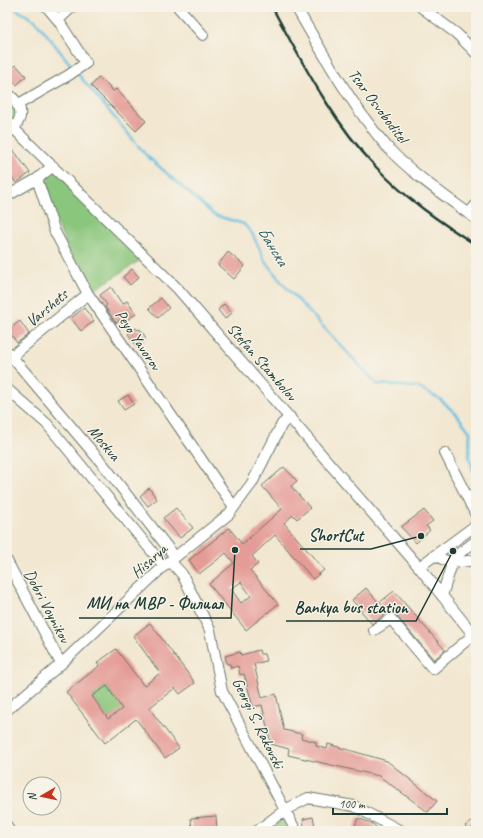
<svg xmlns="http://www.w3.org/2000/svg" width="483" height="838" font-family="Caveat,sans-serif">
<style>
.green{fill:#8ac67b;stroke:#548258}
.lines{fill:none;stroke-linecap:round;stroke-linejoin:round}
.stream{stroke:#63bfe1;stroke-width:2.5}
.building{fill:#e59b96;fill-rule:evenodd}
.minor-casing{stroke:#69786b;stroke-width:12}
.minor{stroke:#fff;stroke-width:10}
.rail{stroke:#1f3d34;stroke-width:2.5}
.labels{text-anchor:middle;dominant-baseline:central;stroke-width:3;stroke-linejoin:round;paint-order:stroke}
.street-label{font-size:16px;fill:#1f3d34;stroke:#f7f3e8}
.water-label{font-size:17px;font-style:italic;fill:#305e5f;stroke:#f7f3e8}
.leader{fill:none;stroke:#1f3d34;stroke-width:1.5}
.callout-dot{fill:#1f3d34;stroke:#f7f3e8;stroke-width:1.5}
.callout-label{font-size:17px;text-anchor:middle;font-weight:bold;fill:#1f3d34;stroke:#f7f3e8;stroke-width:3;stroke-linejoin:round;paint-order:stroke}
</style>
<rect width="100%" height="100%" fill="#f7f3e8"/>
<filter id="ink" filterUnits="userSpaceOnUse"><feTurbulence type="fractalNoise" baseFrequency=".025" numOctaves="2"/><feDisplacementMap in="SourceGraphic" scale="8" xChannelSelector="R" yChannelSelector="G"/><feConvolveMatrix kernelMatrix="1 2 1 2 8 2 1 2 1" color-interpolation-filters="sRGB"/></filter>
<filter id="wash" filterUnits="userSpaceOnUse"><feTurbulence type="fractalNoise" baseFrequency=".012" numOctaves="4" result="noise"/><feDisplacementMap in="SourceGraphic" scale="16" xChannelSelector="R" yChannelSelector="G"/><feGaussianBlur stdDeviation="0.9" result="paint"/><feColorMatrix in="noise" values="0 0 0 0 0 0 0 0 0 0 0 0 0 0 0 0 0 1.4 0 .05"/><feComposite in="paint" operator="in"/></filter>
<g filter="url(#wash)">
<rect width="100%" height="100%" fill="#f2e7d0"/>
<path class="green" d="M7,93L20,121L7,122Z
M53,166L145,257L88,294L37,179Z
M107,686L116,700L128,706L108,719L92,696Z
M284,815L292,831H261Z"/>
<g class="lines">
<path class="stream" d="M12,7L36,21L74,69
M77,73L146,155L214,215L244,224L253,235L265,261L283,284L377,384L417,387L440,399L457,415L470,432L469,457L476,479"/>
</g>
<g id="blocks">
<path class="building" d="M16,65L26,76L17,85L15,82L13,84L7,78V73Z
M99,77L113,91L116,89L146,121L136,131L91,86Z
M7,141L30,173L16,183L7,171Z
M228,252L245,266L234,279L218,265Z
M132,269L139,277L130,285L123,277Z
M111,287L122,304L127,301L136,314L122,323L120,320L116,323L105,307L107,305L100,295Z
M161,298L169,308L158,318L149,308Z
M224,304L232,313L225,319L218,310Z
M84,308L94,321L81,331L71,318Z
M20,321L29,334L17,343L8,330Z
M136,328L138,330L140,329L146,338L136,345L128,334Z
M128,395L134,404L124,410L118,401Z
M284,467L297,481L291,486L310,508L297,519L293,515L284,523L324,570L313,579L275,535L252,556L258,564L250,570L278,604L246,630L209,584L234,563L226,553L199,574L189,560L229,528L242,544L282,509L262,486ZM241,582L251,596L241,603L231,589Z
M149,488L157,499L148,506L140,496Z
M176,508L193,528L180,538L163,518Z
M424,510L433,521L426,526L430,530L416,543L401,527Z
M366,588L379,603L394,591L445,650L434,660L396,615L389,611L372,624L352,600Z
M150,623L195,683L180,694L175,688L149,708L179,748L165,758L136,719L105,743L66,692L99,666L97,663L116,649L144,686L160,673L133,636ZM107,686L122,709L108,719L92,696Z
M259,650L260,654H264L266,661L254,664L262,698L276,694L284,730L302,734L301,738L316,742V746L327,749L328,744L387,761L437,801L428,812L379,776L288,755L289,749L271,744L262,705L253,707L244,674L240,675L238,666L231,668L230,664H227L225,656L240,652L241,655Z
M216,816L217,830L192,831L191,818Z
M313,817L316,830L305,831L303,819Z
M358,818L373,824L376,827L375,831H353Z
M476,819V831H468L465,826Z"/>
</g>
</g>
<g filter="url(#ink)">
<use href="#blocks" fill-opacity="0" stroke="#69786b" stroke-width="1"/>
<g class="lines">
<defs>
<path id="minor" d="M178,7L203,35
M296,7C324,55 351,105 388,148C411,173 448,198 476,219
M421,7L457,34L476,53
M58,20L72,7
M7,93C21,103 25,115 14,128
M17,105L69,75L86,63L58,20L47,7
M7,122L178,289L419,567L476,638
M37,179L55,232L88,294L234,507
M7,196L37,179L53,166
M469,213L476,205
M7,351L106,468L175,557
M7,360L88,294
M7,389L47,424L164,566
M445,453L476,515
M435,556L452,563L476,560
M7,561L61,664
M170,561L182,574L210,630L222,691L296,831
M419,567L476,525
M442,596L454,557L476,541
M374,630L391,619L433,669L473,635
M7,710L61,664L164,566L229,514L252,483L282,424L290,417
M7,826L9,831
M257,831L285,810L308,798L354,806L401,831"/>
</defs>
<use href="#minor" class="minor-casing"/>
<use href="#minor" class="minor"/>
<path class="rail" d="M272,7C302,62 332,121 376,167C405,198 440,222 476,245"/>
</g>
</g>
<g class="labels">
<g class="street-label">
<text transform="translate(378 106) rotate(53)">Tsar Osvoboditel</text>
<text transform="translate(47 308) rotate(-40)">Varshets</text>
<text transform="translate(138 340) rotate(56)">Peyo Yavorov</text>
<text transform="translate(262 362) rotate(49)">Stefan Stambolov</text>
<text transform="translate(104 443) rotate(50)">Moskva</text>
<text transform="translate(149 561) rotate(-42)">Hisarya</text>
<text transform="translate(47 606) rotate(62)">Dobri Voynikov</text>
<text transform="translate(258 723) rotate(64)">Georgi S. Rakovski</text>
</g>
<g class="water-label">
<text transform="translate(273 246) rotate(58)">Банска</text>
</g>
</g>
<path class="leader" d="M421 536L371 549H300M235 550L231 618H79M453 551L416 621H286"/>
<g class="callout-dot">
<circle cx="421" cy="536" r="4"/>
<circle cx="235" cy="550" r="4"/>
<circle cx="453" cy="551" r="4"/>
</g>
<g class="callout-label">
<text x="336" y="541">ShortCut</text>
<text x="155" y="609">МИ на МВР - Филиал</text>
<text x="351" y="613">Bankya bus station</text>
</g>
<rect width="483" height="838" fill="none" stroke="#f7f3e8" stroke-width="24"/>
<g transform="translate(42 796) rotate(261)"><circle r="19" fill="#f7f3e8" stroke="#a1aaa0"/>
<path d="M0-3L7 15L0 10L-7 15Z" fill="#c8321e"/>
<text y="-6" font-size="11" font-weight="bold" text-anchor="middle" fill="#1f3d34">N</text>
</g>
<path d="M333 808v6h114v-6" fill="none" stroke="#1f3d34" stroke-width="2"/>
<text x="339" y="808" font-size="12" fill="#1f3d34" stroke="#f7f3e8" stroke-width="3" paint-order="stroke">100 m</text>
</svg>
